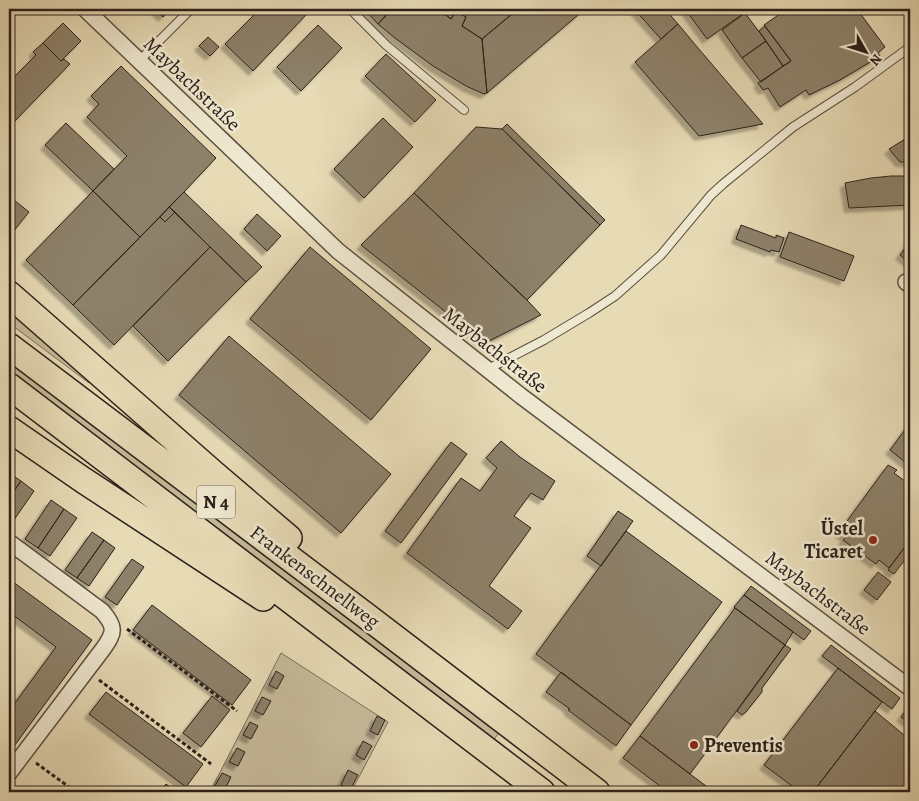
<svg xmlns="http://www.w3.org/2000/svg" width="919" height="801" font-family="Alegreya,serif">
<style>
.green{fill:#c7bb9b;stroke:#7a6e5a}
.building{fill:#8d816b;stroke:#2c201a;filter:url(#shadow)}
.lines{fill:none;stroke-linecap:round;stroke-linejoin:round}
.service-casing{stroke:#5b4f41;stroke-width:10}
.minor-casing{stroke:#5b4f41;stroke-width:18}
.trunk-casing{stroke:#2c201a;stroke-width:28}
.path{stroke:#2c201a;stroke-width:3;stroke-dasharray:4 2.5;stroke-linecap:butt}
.service{stroke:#efe8d0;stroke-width:8}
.minor{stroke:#efe8d0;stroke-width:15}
.trunk{stroke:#e7dbb6;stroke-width:25}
.poi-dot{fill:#8f2418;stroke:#efe8d0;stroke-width:2}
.labels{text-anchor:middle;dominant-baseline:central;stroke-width:5;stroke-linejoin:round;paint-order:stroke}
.shield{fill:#efe8d0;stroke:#665c51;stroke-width:1}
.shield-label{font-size:19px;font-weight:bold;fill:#2c201a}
.street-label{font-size:20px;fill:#2c201a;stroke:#efe8d0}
.poi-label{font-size:20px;font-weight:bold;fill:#2c201a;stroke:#efe8d0;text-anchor:end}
</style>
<defs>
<filter id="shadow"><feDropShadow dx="-4.5" dy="4.5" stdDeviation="1" flood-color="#0004"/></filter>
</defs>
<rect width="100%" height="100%" fill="#e7dbb6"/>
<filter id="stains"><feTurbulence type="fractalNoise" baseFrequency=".004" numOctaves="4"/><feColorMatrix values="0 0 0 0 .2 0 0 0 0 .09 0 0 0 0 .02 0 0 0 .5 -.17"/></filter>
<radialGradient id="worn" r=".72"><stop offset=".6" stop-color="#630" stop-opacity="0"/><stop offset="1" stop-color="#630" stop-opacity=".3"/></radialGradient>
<path class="green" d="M9,304L93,378L89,383L9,323Z
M9,357L500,731L493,741L9,372Z
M281,653L388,722L351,792H210Z"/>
<path class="building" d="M154,9H170L163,17Z
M260,9H301L307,14L253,71L225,44Z
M364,9H392L378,24Z
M392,9H438L451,19L456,11L466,17L462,26L482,39L487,93L484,94L466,86L433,66L395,38L378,24Z
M438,9H518L482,39L462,26L466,17L456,11L451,19Z
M518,9H585L487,93L482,39Z
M634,9H665L678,24L661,39Z
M685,9H750L707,39Z
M787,9H857L885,47L878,53L880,56L867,64L840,80L809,95L806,90L780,107L768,88L763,90L758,83L791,61L764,25Z
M745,13L766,41L742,58L722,30Z
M63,23L81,41L61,61L43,43Z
M678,24L698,48L763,124L699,136L635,62Z
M318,25L342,48L301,91L277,67Z
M765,26L791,61L783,66L759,31Z
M208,37L219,47L210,56L199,46Z
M766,41L783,66L761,82L742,58Z
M43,43L61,61L64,59L70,64L12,124L9,121V82L36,55L33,52Z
M386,54L436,100L415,122L365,76Z
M121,66L216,158L184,192L140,237L93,191L127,156L87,117L99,104L91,96Z
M383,118L413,147L364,198L334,169Z
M66,123L114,169L93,191L45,145Z
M507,124L605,220L600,225L502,129Z
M476,127L502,129L600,225L527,300L414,193Z
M910,136V162H900L889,149Z
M891,176H910V205L849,208L845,183L871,178Z
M93,191L140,237L73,305L26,260Z
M184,192L262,267L246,282L169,207Z
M414,193L527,300L541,315L485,343L361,245Z
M9,196L29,212L9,237Z
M169,207L175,212L165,222L160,217Z
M175,212L210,247L114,345L73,305L160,217L165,222Z
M257,214L281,236L267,251L244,229Z
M741,225L776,238V235L784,238L779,252L771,250L770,252L736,239Z
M789,232L854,256L844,281L780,257Z
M910,241V263L900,255Z
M210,247L246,282L168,361L133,326Z
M310,247L431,349L371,420L250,319Z
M229,336L391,474L341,533L179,395Z
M910,423V466L890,450Z
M501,441L520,457L555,481L543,500L531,493L514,516L531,528L489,586L522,611L508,629L407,553L461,478L480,491L497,468L486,458Z
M451,442L467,454L401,543L385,531Z
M888,465L897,470L894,473L910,485V540L889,568L879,560L876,564L843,540L846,537L839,532Z
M9,473L21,481L9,498Z
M21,481L34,491L9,527V498Z
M51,500L64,509L38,548L25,539Z
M64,509L77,518L50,556L38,548Z
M618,511L633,521L601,566L587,556Z
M626,531L722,602L631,725L536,654Z
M92,532L104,540L77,578L65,570Z
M104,540L115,548L89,586L77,578Z
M910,540V553L894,574L888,570Z
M132,559L144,567L117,605L105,597Z
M878,572L891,582L877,600L864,590Z
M9,579L92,640L9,753V711L56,647L9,612Z
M751,586L811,631L804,640L744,595Z
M744,595L793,632L785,645L735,608L734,607Z
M152,605L251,680L232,705L133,630Z
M735,608L785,645L690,774L640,736Z
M785,645L791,649L762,688V692L746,712L742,715L737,711Z
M831,645L900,698L892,709L822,656Z
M838,668L882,702L813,792H800L764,765Z
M276,671L284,676L277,689L269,685Z
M561,672L631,725L616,746L568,710L570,709L546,692Z
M106,692L203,764L186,787L89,714Z
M212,696L230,710L201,747L183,733Z
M262,697L271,701L263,715L255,711Z
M910,705V723L901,717Z
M875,711L910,740V792H813Z
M377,716L385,720L378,735L370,731Z
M250,722L258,726L251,739L243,735Z
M640,736L690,774L714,792H668L623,758Z
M363,741L372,746L364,760L356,755Z
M237,748L245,752L238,766L229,762Z
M348,770L358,775L350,790L341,785Z
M222,773L231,777L224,791L215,786Z
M166,784L177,792H159Z"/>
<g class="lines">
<defs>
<path id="service" d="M350,9L386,45L464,110
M139,61L191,9
M488,369L544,340L589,313L615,296L661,255L711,195L723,184L793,127L855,87L910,47"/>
<path id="minor" d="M85,9L338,251L521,396L910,688
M906,282L910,285
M9,542L102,611C116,627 115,632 103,649L9,773"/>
<path id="trunk" d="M9,294L213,473L289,538
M9,346L369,618L597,792
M9,386L542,792
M9,429L83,480L263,598"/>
</defs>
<use href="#service" class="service-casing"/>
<use href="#minor" class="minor-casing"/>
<use href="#trunk" class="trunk-casing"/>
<path class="path" d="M127,629L237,711
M99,680L211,764
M36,763L76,792"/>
<use href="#service" class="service"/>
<use href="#minor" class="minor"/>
<use href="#trunk" class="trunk"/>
</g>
<g class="poi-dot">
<circle cx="873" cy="540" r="5"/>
<circle cx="694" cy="745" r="5"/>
</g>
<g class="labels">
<rect class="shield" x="197" y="485.5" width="38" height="33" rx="4"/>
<g class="shield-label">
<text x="216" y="502">N 4</text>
</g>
<g class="street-label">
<text transform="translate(192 84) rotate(44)">Maybachstraße</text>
<text transform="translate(495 350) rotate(38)">Maybachstraße</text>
<text transform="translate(315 577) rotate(37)">Frankenschnellweg</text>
<text transform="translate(818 593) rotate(37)">Maybachstraße</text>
</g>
<g class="poi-label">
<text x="863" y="528">Üstel<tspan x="863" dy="23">Ticaret</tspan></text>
<text x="704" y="745" text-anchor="start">Preventis</text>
</g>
</g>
<rect width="919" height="801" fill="none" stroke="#e7dbb6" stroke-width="30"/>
<rect x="10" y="10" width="899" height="781" fill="none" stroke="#2c201a" stroke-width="2.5"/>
<rect x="15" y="15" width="889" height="771" fill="none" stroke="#2c201a"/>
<g transform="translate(866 52) rotate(129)" stroke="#efe8d0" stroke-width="4" paint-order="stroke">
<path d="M0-4L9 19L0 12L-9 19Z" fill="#2c201a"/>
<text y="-8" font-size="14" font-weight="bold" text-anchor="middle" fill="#2c201a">N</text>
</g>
<rect width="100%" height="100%" filter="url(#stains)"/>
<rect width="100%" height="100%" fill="url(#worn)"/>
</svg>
